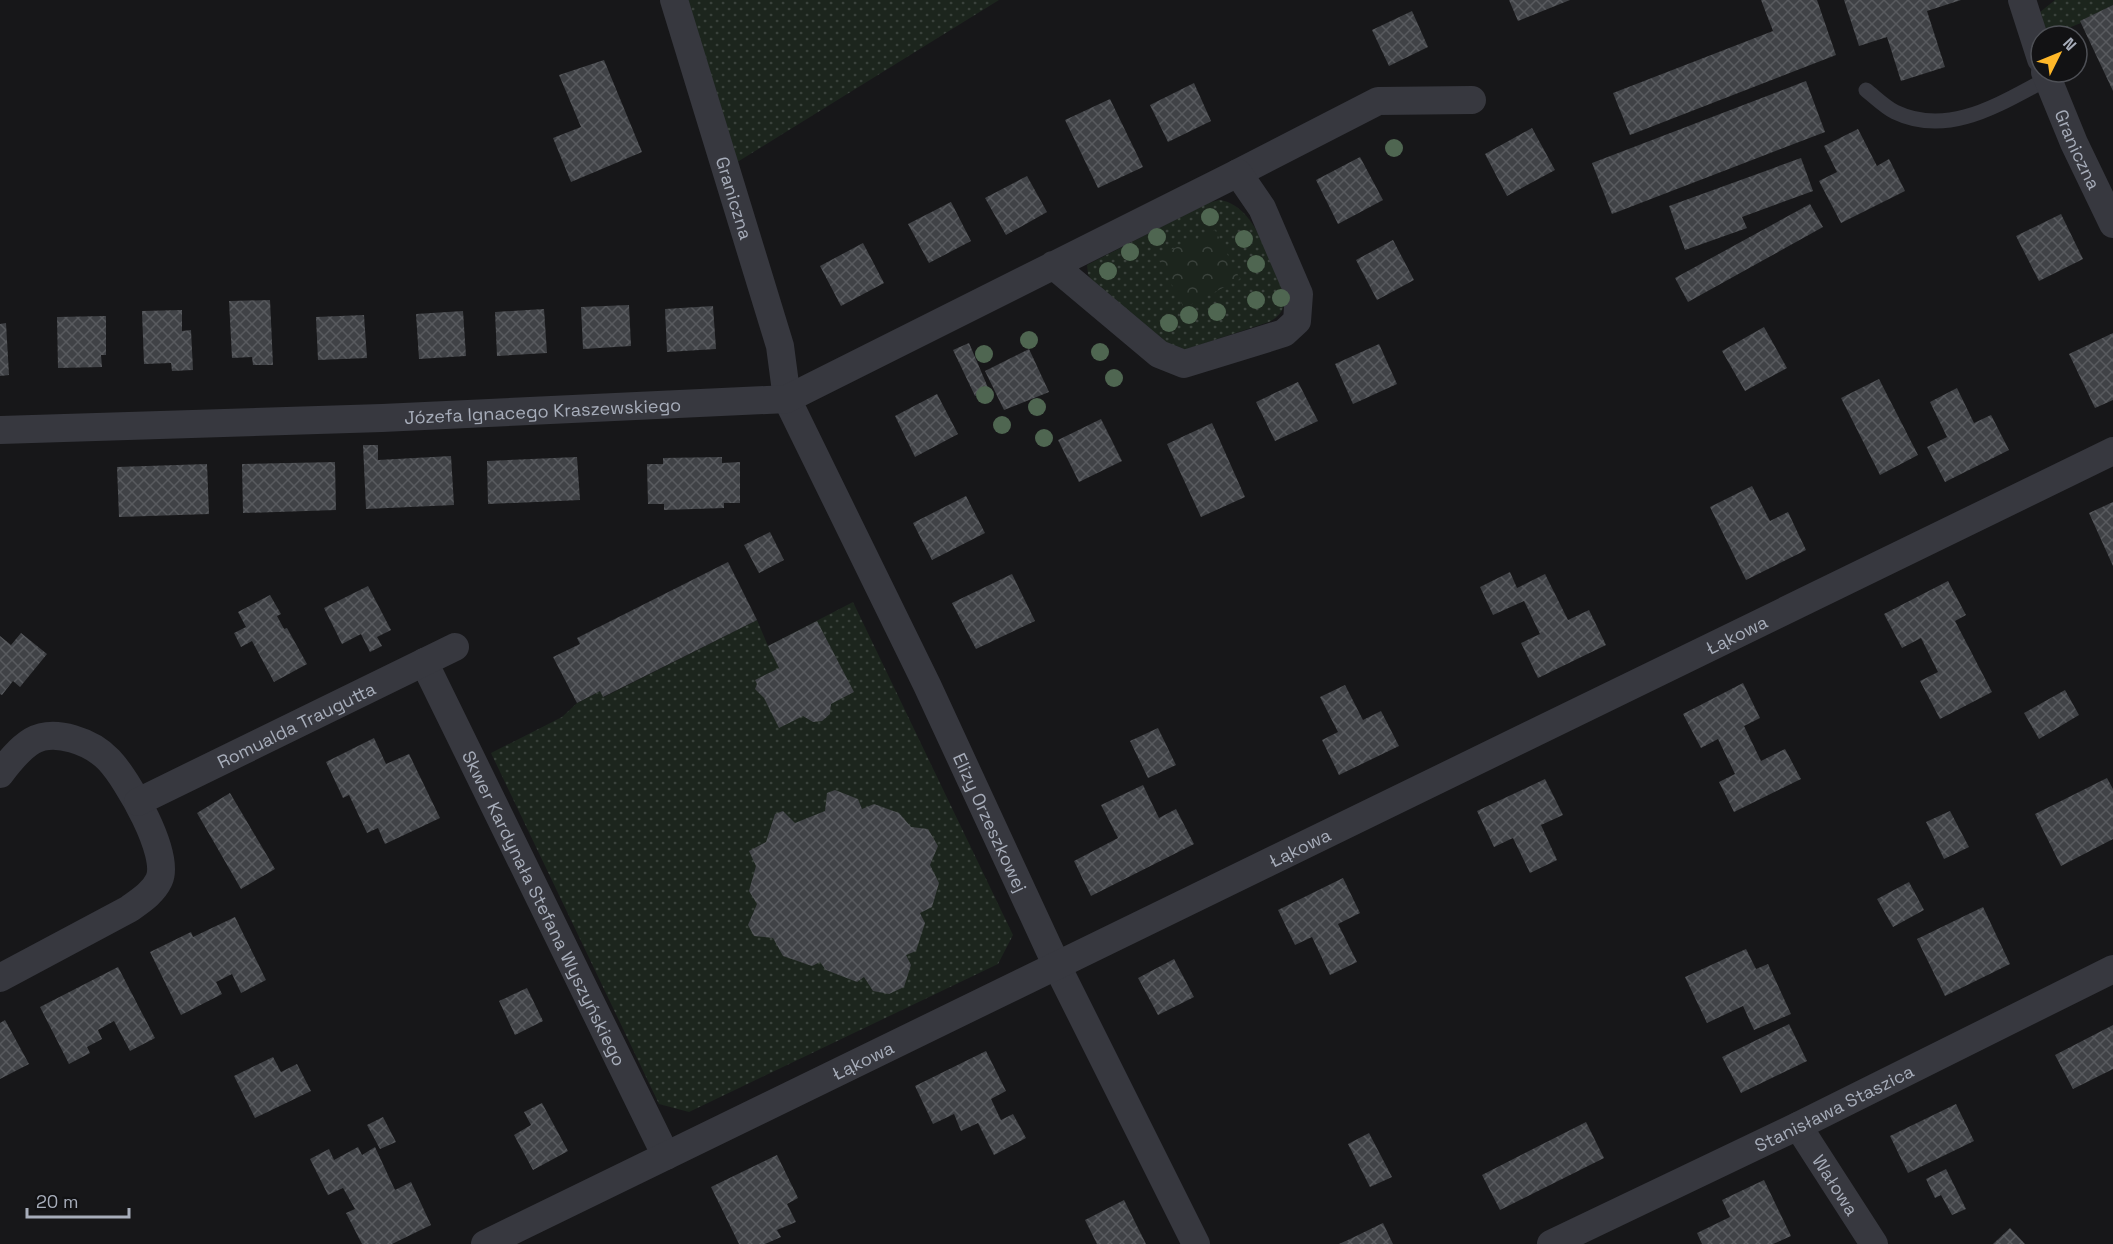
<svg xmlns="http://www.w3.org/2000/svg" width="2113" height="1244" font-family="'Space Grotesk',sans-serif">
<style>
.grass{fill:url(#grass-dots)}
.park{fill:url(#park-crowns)}
.building{fill:url(#building-cross-hatch)}
.lines{fill:none;stroke-linecap:round;stroke-linejoin:round}
.lane{stroke:#37383f;stroke-width:15}
.street{stroke:#37383f;stroke-width:28}
.tree{fill:#4f6651}
.labels{text-anchor:middle;dominant-baseline:central;stroke-width:4.5;stroke-linejoin:round;paint-order:stroke}
.street-label{font-size:18px;fill:#a7adba;stroke:#121214}
</style>
<defs>
<pattern id="grass-dots" width="8" height="8" patternUnits="userSpaceOnUse" patternTransform="scale(1.5)"><rect width="8" height="8" fill="#1c251d"/><path d="M2 2h.1M6 6h.1" fill="none" stroke="#3a423c" stroke-width="1.8" stroke-linecap="round"/></pattern>
<pattern id="park-crowns" width="20" height="18" patternUnits="userSpaceOnUse" patternTransform="scale(1.5)"><rect width="20" height="18" fill="#1c251d"/><path d="M2 6a3 3 0 1 1 6 0M12 15a3 3 0 1 1 6 0" fill="none" stroke="#3a423c"/></pattern>
<pattern id="building-cross-hatch" width="8" height="8" patternUnits="userSpaceOnUse" patternTransform="scale(1.5)"><rect width="8" height="8" fill="#404246"/><path d="M0 0l8 8M0 8l8-8" fill="none" stroke="#595b5f"/></pattern>
</defs>
<rect width="100%" height="100%" fill="#171719"/>
<path class="grass" d="M674,0H999L726,169Z
M2055,0H2113V5L2081,21V23L2048,36L2040,12Z
M1219,200C1255,204 1269,260 1283,289C1286,305 1284,314 1269,322L1184,350L1169,345L1092,281L1088,274L1087,265L1208,203Z
M853,602L1013,935L998,964L689,1112L659,1104L491,753L562,717L577,703L600,691L604,697L757,620L768,646Z"/>
<path class="park" d="M1215,230L1240,279L1184,308L1157,256Z"/>
<path class="building" d="M1509,0H1570L1518,21Z
M1761,0H1817L1836,55L1630,135L1613,93L1773,31Z
M1844,0H1961L1927,11L1945,67L1901,81L1887,37L1859,46Z
M2113,5V91L2080,21Z
M1412,11L1428,47L1389,66L1372,30Z
M604,60L642,152L571,182L553,138L581,127L559,75Z
M1806,81L1825,132L1612,214L1592,163Z
M1194,83L1211,121L1168,142L1150,105Z
M1110,99L1143,167L1098,188L1065,120Z
M1532,128L1555,170L1507,196L1485,154Z
M1858,129L1877,166L1889,159L1905,191L1841,223L1819,181L1837,172L1824,146Z
M1360,157L1383,200L1338,224L1316,180Z
M1801,158L1813,191L1742,217L1747,228L1685,250L1669,206Z
M1027,176L1047,212L1006,235L985,198Z
M951,202L971,241L929,263L908,224Z
M1810,204L1823,227L1688,302L1675,278Z
M2061,214L2083,259L2039,281L2016,236Z
M1393,240L1414,280L1377,300L1356,260Z
M863,243L884,283L841,306L820,266Z
M270,300L273,365H253L252,357L232,358L229,301Z
M629,305L631,346L583,349L581,307Z
M713,306L716,349L667,352L665,309Z
M544,309L547,353L497,356L495,312Z
M182,310V331L191,330L193,370L172,371L171,363L144,364L142,311Z
M463,311L466,356L419,359L416,314Z
M364,315L367,358L318,360L316,317Z
M106,316V355H101L102,367L58,368L57,317Z
M6,323L9,375L0,376V324Z
M1764,327L1787,368L1745,391L1722,351Z
M2113,333V400L2095,408L2069,354Z
M969,343L989,390L975,396L953,350Z
M1379,344L1397,384L1353,404L1335,364Z
M1029,349L1049,392L1004,410L985,371Z
M1879,379L1918,455L1880,475L1841,398Z
M1298,382L1318,421L1275,441L1256,402Z
M1957,388L1974,423L1991,415L2009,450L1945,482L1927,447L1947,437L1930,402Z
M937,394L958,434L915,457L895,416Z
M1101,419L1122,461L1079,482L1058,440Z
M1212,423L1245,497L1201,517L1167,444Z
M363,445H378V460L451,456L454,505L366,509Z
M577,457L580,500L488,504L487,461Z
M722,457V463L740,462V503H724V508L664,510V504H648L647,464H663V458Z
M335,462L336,510L243,513L242,464Z
M207,464L209,514L119,517L117,467Z
M1752,486L1770,521L1788,512L1806,550L1746,580L1710,507Z
M966,496L985,533L932,560L913,523Z
M2113,502V566L2089,513Z
M770,532L784,560L759,573L744,545Z
M728,562L757,620L603,697L600,691L577,703L553,657L580,644L577,638Z
M1510,572L1517,588L1545,574L1568,620L1589,610L1606,645L1538,678L1521,643L1540,634L1524,601L1493,615L1480,587Z
M1012,574L1035,621L976,649L952,603Z
M1948,581L1966,615L1955,621L1992,692L1940,719L1920,681L1938,672L1921,638L1902,648L1884,614Z
M368,586L391,630L377,637L382,646L370,652L361,634L342,644L324,608Z
M270,595L281,614L277,616L284,629L287,628L307,664L274,682L252,641L241,647L234,633L246,627L238,612Z
M817,621L854,692L831,704L830,714L822,721L813,722L803,716L779,728L764,698L755,689L757,684L755,680L779,668L768,646Z
M21,633L47,654L20,687L13,681L2,695L0,694V636L11,645Z
M1743,683L1760,718L1744,726L1761,761L1785,749L1801,779L1734,812L1719,782L1735,774L1718,739L1701,748L1683,714Z
M1345,685L1363,720L1381,711L1399,746L1339,775L1322,740L1338,732L1320,697Z
M2065,690L2079,715L2039,739L2024,713Z
M1158,728L1176,765L1148,778L1130,741Z
M374,738L386,764L409,754L440,818L385,844L378,828L367,833L349,795L343,798L326,762Z
M2107,778L2113,789V839L2061,866L2035,814Z
M1545,779L1563,815L1541,825L1557,860L1530,873L1513,838L1494,847L1477,811Z
M1143,785L1159,818L1176,809L1194,844L1091,896L1074,861L1118,838L1101,805Z
M835,790L858,799L862,809L874,804L899,813L911,827L928,829L938,846L930,865L939,883L932,907L920,913L925,923L916,951L906,955L911,965L904,987L889,994L873,991L864,977L857,982L826,970L820,962L812,966L783,956L773,938L754,936L748,925L757,904L749,891L756,866L749,851L766,842L775,814L783,811L795,823L825,811L827,793Z
M230,793L275,869L241,889L197,813Z
M1950,811L1969,847L1944,859L1926,822Z
M1343,878L1360,913L1338,924L1357,962L1330,975L1312,937L1295,945L1278,910Z
M1909,882L1924,910L1893,927L1877,899Z
M1983,907L2010,964L1945,996L1917,939Z
M235,917L266,980L241,993L232,974L216,982L222,994L181,1015L150,952L191,932L193,937Z
M1746,949L1756,969L1768,964L1791,1014L1754,1030L1743,1006L1707,1023L1685,977Z
M1174,959L1194,997L1158,1015L1138,978Z
M118,967L155,1038L130,1051L114,1021L98,1030L102,1039L87,1047L90,1053L69,1064L40,1007Z
M527,988L543,1021L515,1035L499,1001Z
M5,1020L29,1064L0,1079V1023Z
M1789,1024L1807,1061L1741,1093L1722,1057Z
M2113,1025V1069L2073,1089L2055,1055Z
M986,1051L1006,1091L991,1099L1001,1120L1013,1114L1026,1138L994,1155L978,1123L961,1131L954,1114L933,1124L915,1086Z
M273,1057L281,1072L297,1064L311,1091L255,1118L234,1076Z
M542,1103L568,1151L533,1170L514,1135L531,1125L524,1112Z
M1956,1104L1974,1141L1908,1173L1890,1136Z
M383,1117L396,1142L380,1149L367,1125Z
M1586,1122L1604,1158L1500,1210L1482,1175Z
M1369,1133L1392,1177L1370,1187L1348,1144Z
M358,1147L362,1155L375,1147L395,1190L411,1182L431,1225L392,1244H362L346,1213L355,1209L343,1188L328,1195L310,1159L329,1149L334,1160Z
M777,1155L798,1198L787,1204L796,1222L777,1230L781,1237L765,1244H739L711,1187Z
M1946,1169L1966,1209L1952,1215L1941,1195L1935,1198L1926,1179Z
M1764,1180L1791,1236L1773,1244H1702L1697,1233L1730,1217L1722,1200Z
M1124,1200L1146,1244H1097L1085,1220Z
M1383,1223L1393,1244H1339L1350,1239Z
M2010,1228L2025,1244H1993Z"/>
<g class="lines">
<path class="lane" d="M1866,90C1875,97 1885,107 1895,112C1949,138 2001,103 2047,79"/>
<g class="street">
<path id="s1" d="M674,0L780,346L787,399L927,685L1056,964L1196,1244"/>
<path d="M2022,0L2041,59"/>
<path id="s2" d="M2045,72L2074,143L2113,224"/>
<path d="M1238,173L1378,101L1472,100"/>
<path id="s3" d="M0,430L382,418L787,399L1238,173L1262,208L1299,294L1297,321L1284,333L1184,364L1159,354L1053,265"/>
<path id="s4" d="M424,662L666,1156"/>
<path d="M0,774C9,762 19,749 32,741C55,728 92,742 109,760C127,779 171,854 159,880C153,893 140,901 129,909L0,978"/>
<path id="s5" d="M138,802L455,647"/>
<path id="s6" d="M1798,1126L1874,1244"/>
<path id="s7" d="M485,1244L2113,451"/>
<path id="s8" d="M1551,1244L1798,1126L2113,969"/>
</g>
</g>
<g class="tree">
<circle cx="1394" cy="148" r="9"/>
<circle cx="1210" cy="217" r="9"/>
<circle cx="1157" cy="237" r="9"/>
<circle cx="1244" cy="239" r="9"/>
<circle cx="1130" cy="252" r="9"/>
<circle cx="1256" cy="264" r="9"/>
<circle cx="1108" cy="271" r="9"/>
<circle cx="1281" cy="298" r="9"/>
<circle cx="1256" cy="300" r="9"/>
<circle cx="1217" cy="312" r="9"/>
<circle cx="1189" cy="315" r="9"/>
<circle cx="1169" cy="323" r="9"/>
<circle cx="1029" cy="340" r="9"/>
<circle cx="1100" cy="352" r="9"/>
<circle cx="984" cy="354" r="9"/>
<circle cx="1114" cy="378" r="9"/>
<circle cx="985" cy="395" r="9"/>
<circle cx="1037" cy="407" r="9"/>
<circle cx="1002" cy="425" r="9"/>
<circle cx="1044" cy="438" r="9"/>
</g>
<g class="labels">
<g class="street-label">
<text stroke="none"><textPath href="#s2" startOffset="84">Graniczna</textPath></text>
<text stroke="none"><textPath href="#s1" startOffset="207">Graniczna</textPath></text>
<text stroke="none"><textPath href="#s3" startOffset="543">Józefa Ignacego Kraszewskiego</textPath></text>
<text stroke="none"><textPath href="#s7" startOffset="1392">Łąkowa</textPath></text>
<text stroke="none"><textPath href="#s5" startOffset="176">Romualda Traugutta</textPath></text>
<text stroke="none"><textPath href="#s1" startOffset="885">Elizy Orzeszkowej</textPath></text>
<text stroke="none"><textPath href="#s7" startOffset="906">Łąkowa</textPath></text>
<text stroke="none"><textPath href="#s4" startOffset="274">Skwer Kardynała Stefana Wyszyńskiego</textPath></text>
<text stroke="none"><textPath href="#s7" startOffset="420">Łąkowa</textPath></text>
<text stroke="none"><textPath href="#s8" startOffset="314">Stanisława Staszica</textPath></text>
<text stroke="none"><textPath href="#s6" startOffset="70">Wałowa</textPath></text>
</g>
</g>
<g transform="translate(2059 54) rotate(47)"><circle r="28" fill="#121214" stroke="#4e5056" stroke-width="1.5"/>
<path d="M0-4.5L10 22L0 15L-10 22Z" fill="#ffb829"/>
<text y="-9" font-size="16" font-weight="bold" text-anchor="middle" fill="#a7adba">N</text>
</g>
<path d="M27 1208v9h102v-9" fill="none" stroke="#a7adba" stroke-width="3"/>
<text x="36" y="1208" font-size="18" fill="#a7adba" stroke="#121214" stroke-width="4.5" paint-order="stroke">20 m</text>
</svg>
